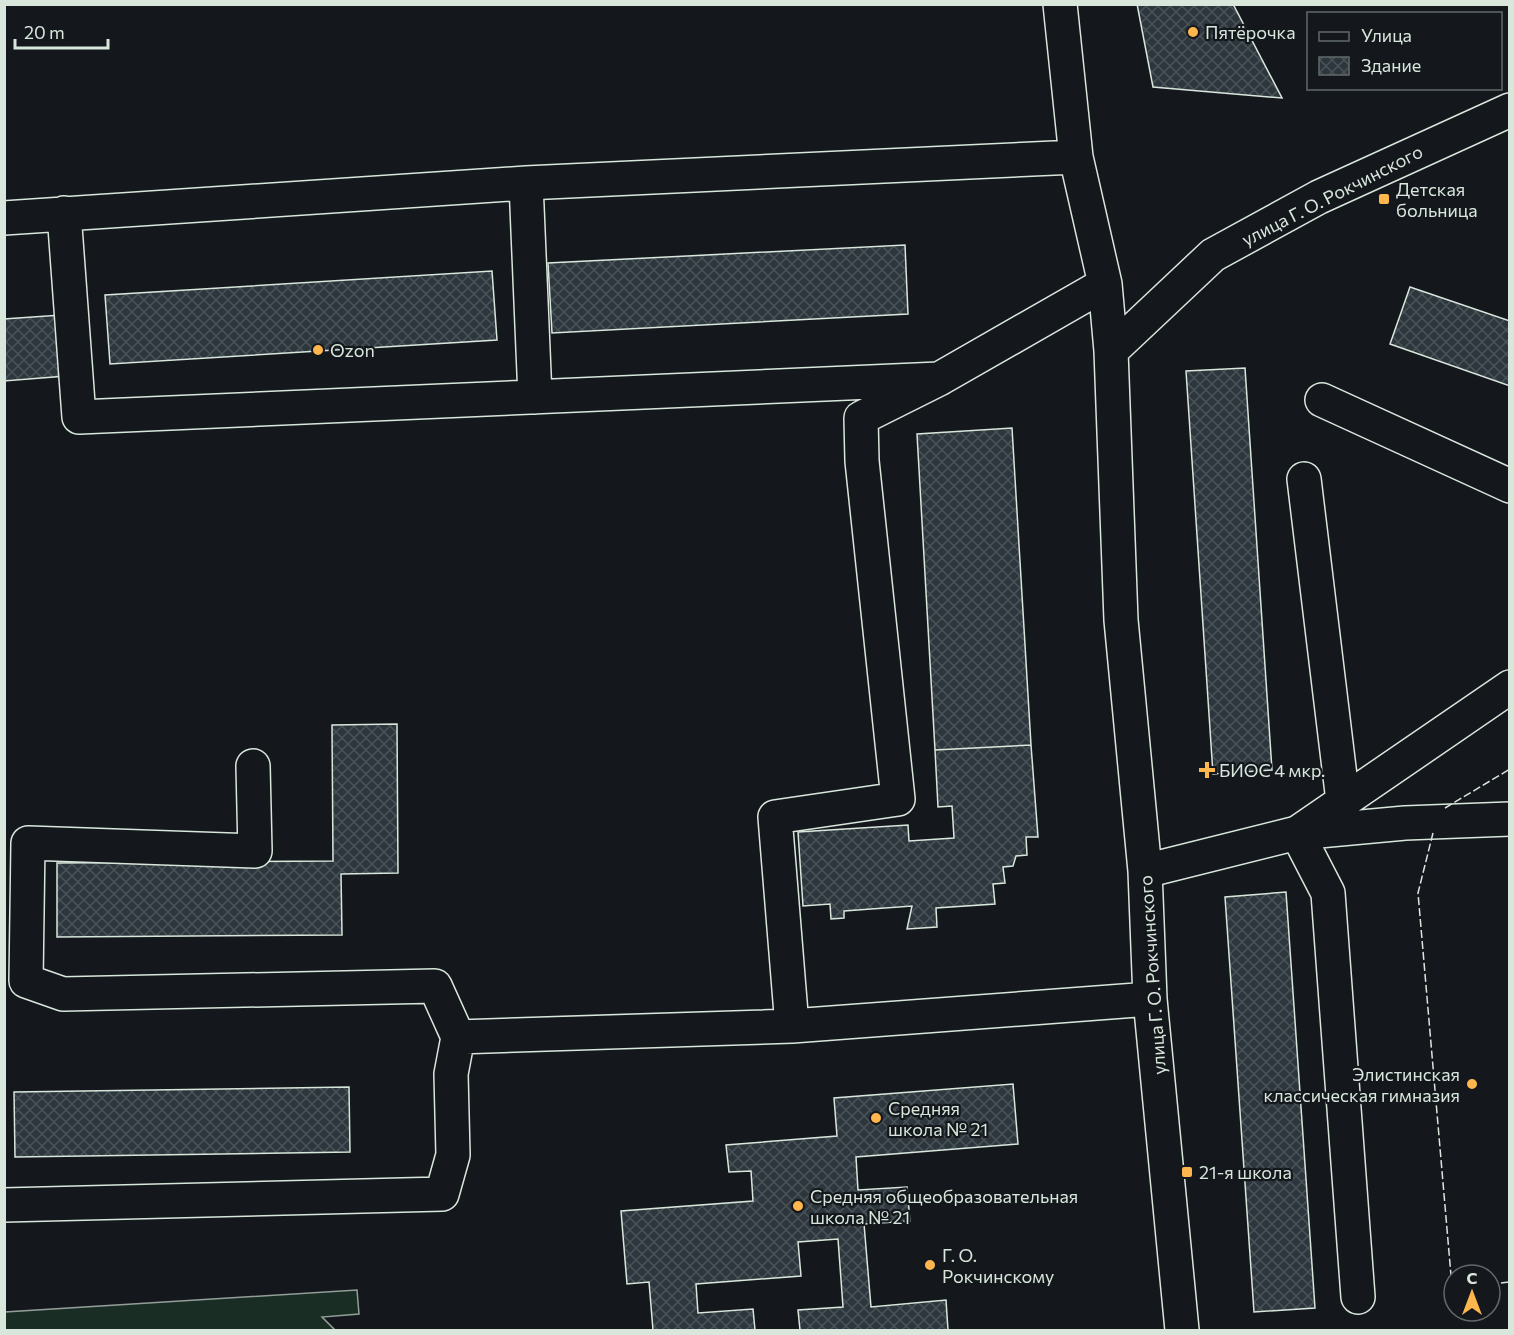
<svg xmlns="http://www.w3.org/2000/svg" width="1514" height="1335" font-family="Commissioner,sans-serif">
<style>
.pitch{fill:#1a2d24;stroke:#939e99;stroke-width:1.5}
.building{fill:url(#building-cross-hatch);stroke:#d8e6dc;stroke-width:1.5}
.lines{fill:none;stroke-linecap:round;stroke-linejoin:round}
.minor-casing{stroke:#d8e6dc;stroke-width:36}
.minor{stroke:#14181c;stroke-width:33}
.fence{stroke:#d8e6dc;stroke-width:1.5;stroke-dasharray:8 3;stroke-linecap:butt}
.poi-dot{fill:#ffb74d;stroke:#14181c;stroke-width:2}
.labels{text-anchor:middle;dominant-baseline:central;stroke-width:4.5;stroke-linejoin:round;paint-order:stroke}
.poi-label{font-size:18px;fill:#d8e6dc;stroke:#14181c;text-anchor:start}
.street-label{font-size:18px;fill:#d8e6dc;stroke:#14181c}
</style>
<defs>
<pattern id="building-cross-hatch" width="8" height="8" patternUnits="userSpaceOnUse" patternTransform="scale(1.5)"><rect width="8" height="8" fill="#2c363c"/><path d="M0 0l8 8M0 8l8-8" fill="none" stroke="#4a5358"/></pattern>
</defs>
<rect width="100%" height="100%" fill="#14181c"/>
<path class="pitch" d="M357,1290L359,1314L322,1317L335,1330H5V1312Z"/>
<path class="building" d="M1137,4H1233L1282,98L1153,87Z
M905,245L908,314L552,333L548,263Z
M492,271L497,340L110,364L105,295Z
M1410,287L1510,321V386L1390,344Z
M61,315L66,376L4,381V319Z
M1245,368L1272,770L1213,774L1186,371Z
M1012,428L1031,745L935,750L917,434Z
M397,724L398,873L341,874L342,935L57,937V863L333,861L332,725Z
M1031,745L1038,837H1026L1027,855L1016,856L1013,866L1003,867L1005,883L993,884L995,904L936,908L937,927L907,929L912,906L844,911V918L831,919L830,904L803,906L798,832L908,825L909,841L954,838L952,806L938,807L935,750Z
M1286,892L1315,1308L1254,1312L1225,897Z
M1013,1084L1018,1144L856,1157L858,1190L907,1187L910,1221L864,1224L871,1307L946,1300L948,1330H800L798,1310L843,1307L838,1239L798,1242L801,1276L696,1284L698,1313L753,1309L755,1330H653L649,1282L627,1284L621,1211L753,1201L751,1171L729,1172L726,1145L837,1136L834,1098Z
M349,1087L350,1152L15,1157L14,1092Z"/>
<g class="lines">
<defs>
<path id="minor" d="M1060,4L1076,157L1105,284L1111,351L1121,620L1145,871L1150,999L1182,1330
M526,183L535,397
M64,213L79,417L939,379
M4,218L526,183L1076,157
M1111,351L1213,255L1319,197L1510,110
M1322,400L1510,486
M1304,479L1343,801
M253,766L255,851L28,843L26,981L63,994L435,986L458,1037
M1145,871L1297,833L1510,687
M792,1026L775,817L898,799L862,461L861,418L939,379L1105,284
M4,1205L442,1194L453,1155L451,1074L458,1037L792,1026L1150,999
M1358,1297L1328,893L1297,833L1405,823L1510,819"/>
</defs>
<use href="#minor" class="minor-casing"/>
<use href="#minor" class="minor"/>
<path class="fence" d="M1445,808L1510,769
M1433,833L1418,893L1452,1287H1454
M1490,1284L1510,1282"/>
</g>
<g class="poi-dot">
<circle cx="1193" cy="32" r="6"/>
<rect x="1378" y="193" width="12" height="12" rx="3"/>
<circle cx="318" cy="350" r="6"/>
<path d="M1204 761h6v6h6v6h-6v6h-6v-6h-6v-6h6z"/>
<circle cx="1472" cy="1084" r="6"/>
<circle cx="876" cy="1118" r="6"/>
<rect x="1181" y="1166" width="12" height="12" rx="3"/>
<circle cx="798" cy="1206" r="6"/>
<circle cx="930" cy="1265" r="6"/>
</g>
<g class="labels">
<g class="poi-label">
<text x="1205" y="32">Пятёрочка</text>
<text x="1396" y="189">Детская<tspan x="1396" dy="21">больница</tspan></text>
<text x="330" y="350">Ozon</text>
<text x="1219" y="770">БИОС 4 мкр.</text>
<text x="1460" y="1074" text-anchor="end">Элистинская<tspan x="1460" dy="21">классическая гимназия</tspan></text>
<text x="888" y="1108">Средняя<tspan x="888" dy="21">школа № 21</tspan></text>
<text x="1199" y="1172">21-я школа</text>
<text x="810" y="1196">Средняя общеобразовательная<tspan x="810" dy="21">школа № 21</tspan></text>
<text x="942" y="1255">Г. О.<tspan x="942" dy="21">Рокчинскому</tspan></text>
</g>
<g class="street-label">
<text transform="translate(1332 195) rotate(-27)">улица Г. О. Рокчинского</text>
<text transform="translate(1152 975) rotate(-94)">улица Г. О. Рокчинского</text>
</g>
</g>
<rect width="1514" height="1335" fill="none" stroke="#d8e6dc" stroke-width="12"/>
<rect x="1307" y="12" width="195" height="78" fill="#14181c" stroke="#626a69" stroke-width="1.5"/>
<rect x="1319" y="32" width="30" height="9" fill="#14181c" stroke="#626a69" stroke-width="1.5"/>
<text x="1361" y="42" font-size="18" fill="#d8e6dc">Улица</text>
<rect x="1319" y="57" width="30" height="18" fill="url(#building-cross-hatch)" stroke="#626a69" stroke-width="1.5"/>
<text x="1361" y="72" font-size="18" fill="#d8e6dc">Здание</text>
<g transform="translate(1472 1293)"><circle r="28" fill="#14181c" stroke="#626a69" stroke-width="1.5"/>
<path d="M0-4.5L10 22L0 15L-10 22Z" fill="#ffb74d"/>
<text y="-9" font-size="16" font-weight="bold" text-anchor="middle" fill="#d8e6dc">С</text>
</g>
<path d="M15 39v9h93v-9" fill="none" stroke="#d8e6dc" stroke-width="3"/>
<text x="24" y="39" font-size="18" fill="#d8e6dc" stroke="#14181c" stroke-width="4.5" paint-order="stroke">20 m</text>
</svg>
